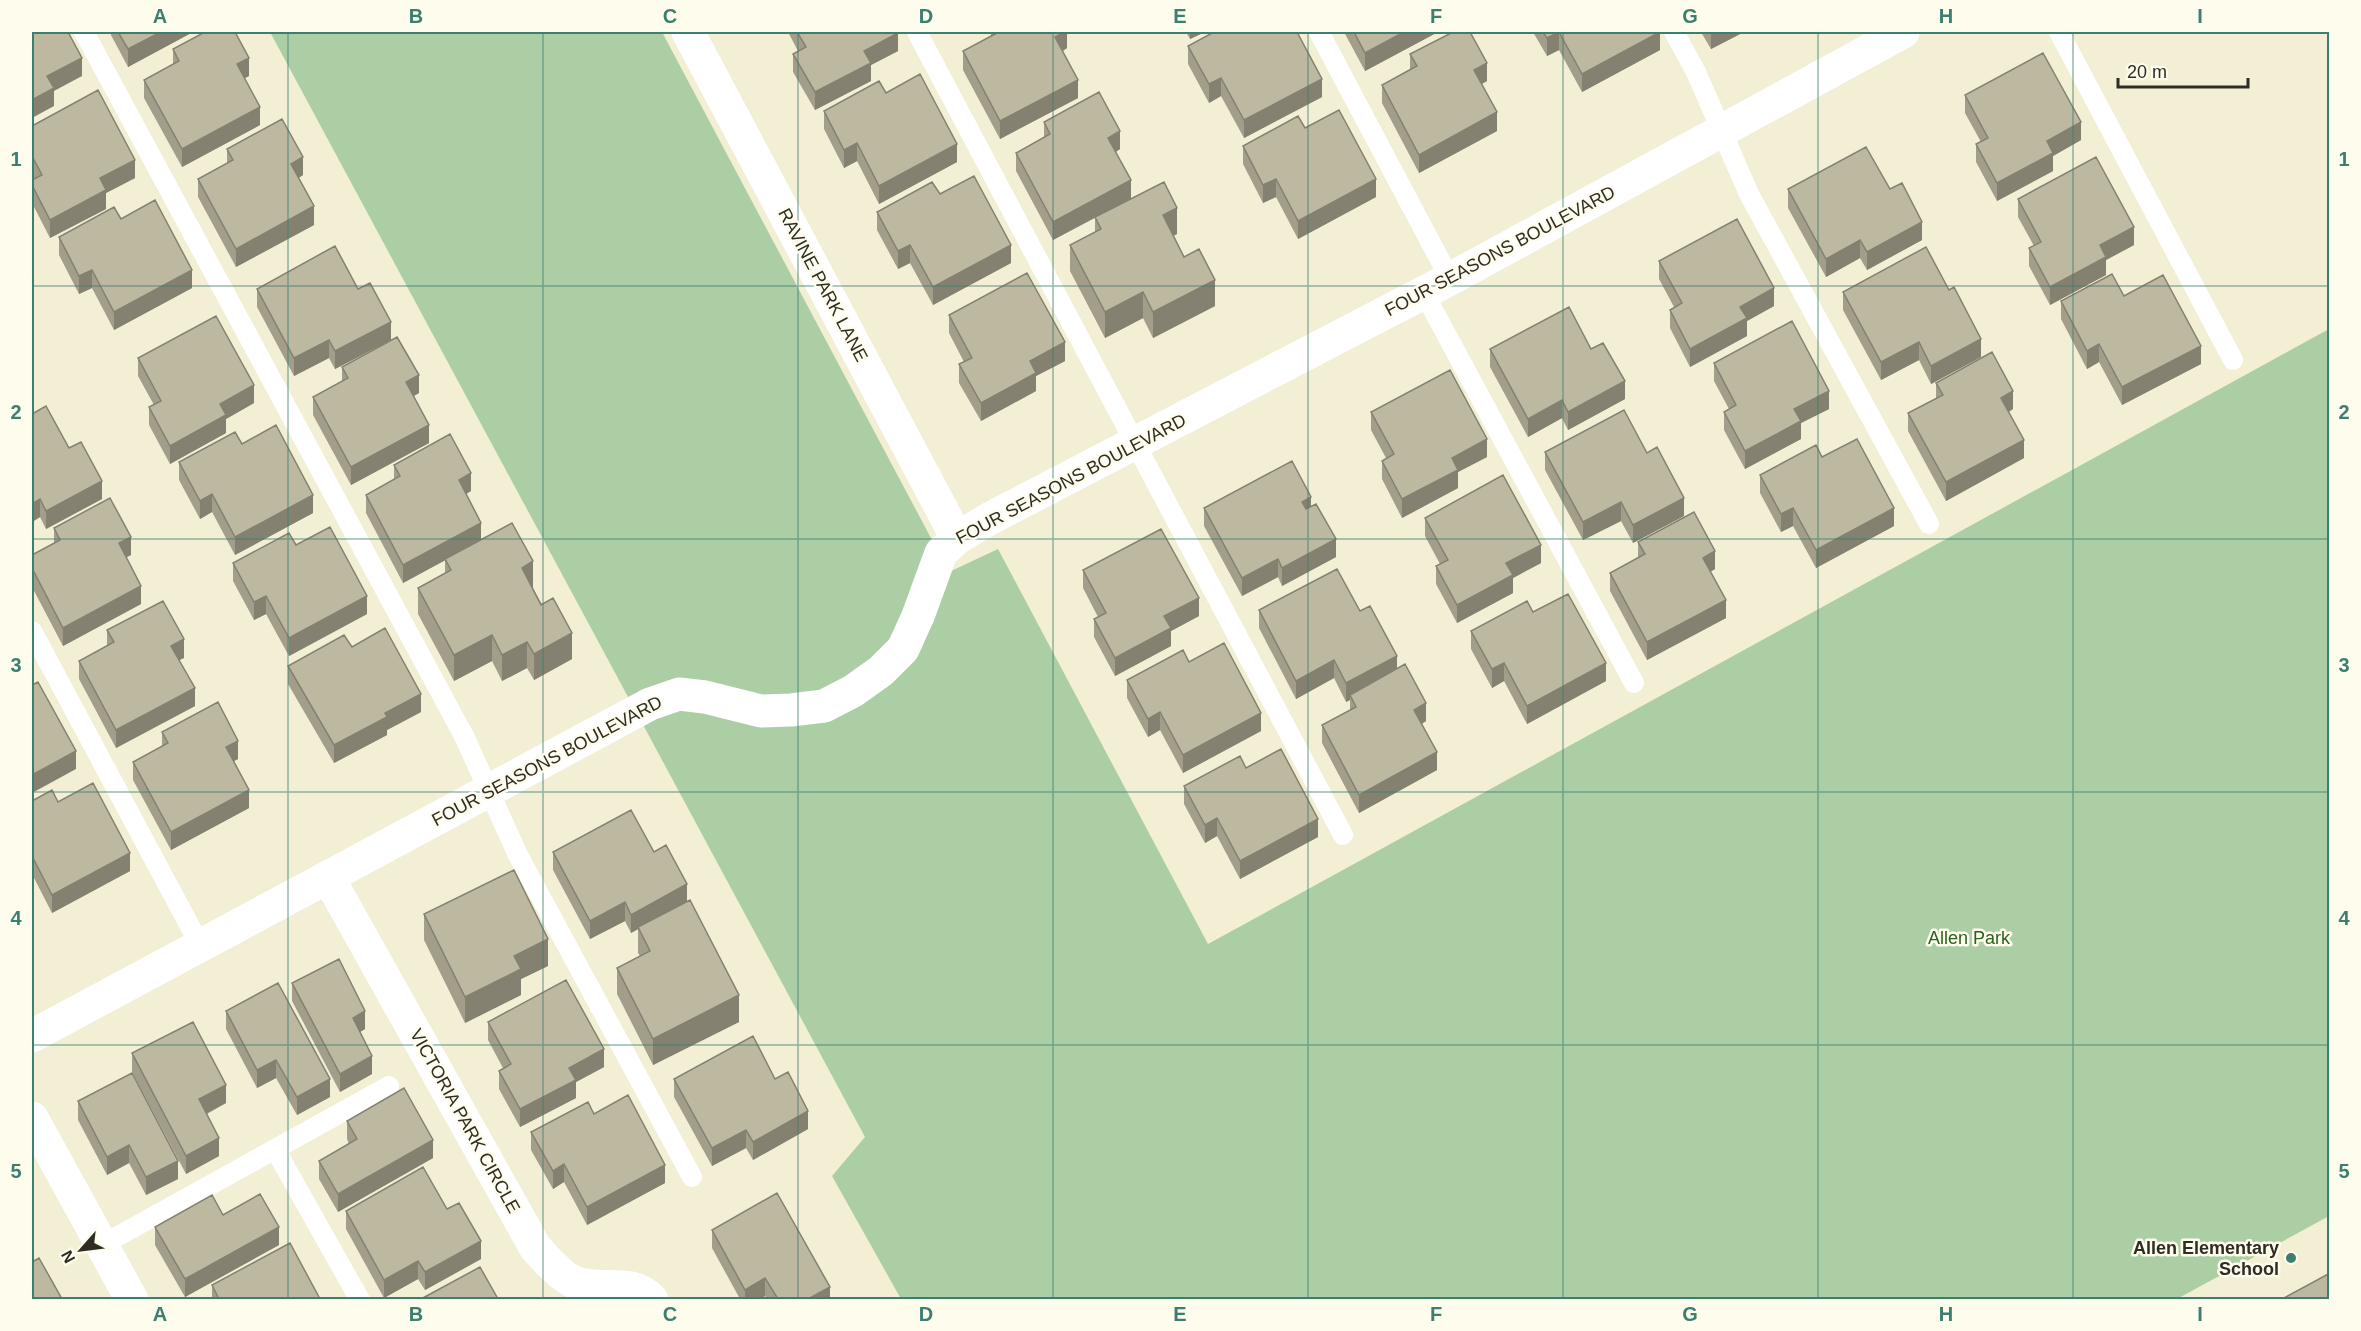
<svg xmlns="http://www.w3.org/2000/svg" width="2361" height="1331" font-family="Helvetica,sans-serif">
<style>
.green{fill:#accea5}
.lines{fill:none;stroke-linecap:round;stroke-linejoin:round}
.lane{stroke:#fff;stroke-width:20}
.street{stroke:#fff;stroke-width:33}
.wall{fill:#a39e8a}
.shaded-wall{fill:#848170}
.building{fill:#bdb8a0;stroke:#848170;stroke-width:1.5}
.grid{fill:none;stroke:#3c7e70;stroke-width:1.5;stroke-opacity:0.55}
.poi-dot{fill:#3c7e70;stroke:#fefcec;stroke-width:2}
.labels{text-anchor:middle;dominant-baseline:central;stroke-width:5;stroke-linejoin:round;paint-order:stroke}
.street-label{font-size:18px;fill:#2f2d23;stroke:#fefcec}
.park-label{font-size:18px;fill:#2c6120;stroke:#fefcec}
.poi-label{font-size:18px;font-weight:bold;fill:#2f2d23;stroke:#fefcec;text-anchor:end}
.neatline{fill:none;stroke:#3c7e70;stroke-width:2}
.grid-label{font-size:20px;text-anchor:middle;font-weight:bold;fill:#3c7e70}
</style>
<rect width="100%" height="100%" fill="#f3efd5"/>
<path class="green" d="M270,32H662L949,572L998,549L1208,944L2329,329V1216L2177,1299H901L832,1176L865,1137Z"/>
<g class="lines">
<path class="lane" d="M84,32L464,736L518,855L692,1177
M917,32L1343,835
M1319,32L1450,279
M1674,32L1696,72L1749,194L1929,524
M2059,32L2233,360
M1424,293L1634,683
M32,631L200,945
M275,1149L360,1300
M102,1245L389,1086"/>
<path class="street" d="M688,32L957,538
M328,877L535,1247C546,1259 557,1273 572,1281C597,1294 630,1276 652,1300
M32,1036L650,704L679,694L705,697L761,711L791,710L824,706L853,691L881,671L903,649L918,616L941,553L957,538L989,519L1450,279L1903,32
M32,1118L132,1300"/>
</g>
<path class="wall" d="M111,32H193L128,67L111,35Z
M788,32H898V51L871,65V81L815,110L793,72V54L798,51Z
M991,32H1067V48L1063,51L1078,98L1000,139L963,70V51L991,36Z
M1186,32H1205L1190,39Z
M1344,32H1438L1365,71Z
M1533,32H1659L1660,50L1582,92L1559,50L1547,56Z
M1701,32H1744L1711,49Z
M1188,46L1322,97L1244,138L1221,96L1209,103L1188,64Z
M173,49L249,76L244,78L260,125L182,167L144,98V80L173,64Z
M1410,54L1487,81L1482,84L1497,131L1419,173L1382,103V85L1410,69Z
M886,93L957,162L879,204L857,161L844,168L824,129V111Z
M1965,95L2081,140L2053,156V171L1997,201L1976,162V144L1981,142L1965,113Z
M1044,122L1120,149L1116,152L1131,198L1177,234L1173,236L1184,257L1215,306L1153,338L1143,318L1105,338L1070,271V245L1095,232V218L1053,240L1016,171V153L1044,137Z
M32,126L135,178L106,193V209L50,238L32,203V180L34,179L32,174Z
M1305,128L1376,197L1298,239L1276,197L1263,203L1243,164V146Z
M227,149L303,175L299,178L314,225L236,267L198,197V179L227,164Z
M1788,189L1922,240L1867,270L1860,258L1826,277L1788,208Z
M940,194L1011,263L933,305L910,263L898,269L877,230V212Z
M2018,199L2134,245L2106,260V275L2050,305L2029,266V248L2034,246L2018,217Z
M121,219L192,288L114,330L92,288L79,294L59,255V237Z
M1659,261L1774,306L1747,321V336L1690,367L1670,328V310L1674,307L1659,279Z
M257,289H358L391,340L335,369L329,358L294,376L257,307Z
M1843,292L1981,357L1931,384L1919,360L1881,380L1843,310Z
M2124,296L2201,364L2122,405L2099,362L2087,369L2061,319V301Z
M949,315L1065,361L1036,376V391L981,421L959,383V364L964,362L949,333Z
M1490,349L1625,399L1568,430L1562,418L1528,437L1490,367Z
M138,358L254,403L226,419V433L170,464L149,425V407L154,405L138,376Z
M1714,363L1829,409L1801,423V439L1745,469L1724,430V412L1729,409L1714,381Z
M342,367L419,393L414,396L429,443L351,485L313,415V397L342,382Z
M1936,383L2013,409L2009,412L2024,458L1946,501L1908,431V413L1936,398Z
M1371,412L1487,457L1458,472V488L1402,518L1382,479V461L1386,458L1371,430Z
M32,414L69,448L102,499L46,529L40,517L32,522Z
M242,444L313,513L235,555L212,512L200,519L179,480V462Z
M1545,452L1684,516L1633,543L1621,521L1583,540L1545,470Z
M1822,457L1894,526L1816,568L1793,526L1781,532L1760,493V475Z
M394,465L471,491L466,494L481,540L533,588L572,659L534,680L527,668L502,681L492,661L454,681L418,614V588L445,573V560L403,583L366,513V495L394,480Z
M1311,506L1336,557L1282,586L1278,577L1242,596L1204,526V508Z
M1425,518L1541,563L1513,578V593L1457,623L1436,584V566L1440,564L1425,536Z
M54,528L131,555L126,557L141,604L63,646L32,587V555L54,543Z
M1638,542L1715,569L1710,572L1726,618L1647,660L1610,591V573L1638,557Z
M296,545L367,614L289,656L266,614L254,620L233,581V563Z
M1083,570L1199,616L1171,631V646L1115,676L1094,637V619L1098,617L1083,588Z
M1259,610L1360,611L1397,669L1426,721L1422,724L1437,770L1359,813L1322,743V725L1350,710V700L1346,702L1334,678L1296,699L1259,628Z
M1533,612L1606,681L1527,724L1504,681L1492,688L1471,649V631Z
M107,630L184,658L179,660L195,706L116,748L79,679V661L107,646Z
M352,647L421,712L387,730V735L334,763L288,684V666Z
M1189,662L1261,731L1183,773L1160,730L1148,737L1127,698V680Z
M162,732L238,759L234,761L249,808L171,850L133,780V762L162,747Z
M1246,768L1318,837L1240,879L1217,836L1205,843L1184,804V786Z
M32,801L58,802L130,871L52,913L32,874Z
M553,852H654L687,902L739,1022L653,1065L617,994V968L640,956L638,953V929L631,933L625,921L590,939L553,870Z
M424,914L548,966L521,979V995L465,1023L424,940Z
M292,983L365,1029L360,1032L372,1074L340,1092L292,1001Z
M226,1011L330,1097L297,1115L276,1078L257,1088L226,1029Z
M488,1022L604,1067L576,1082V1098L520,1127L499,1089V1071L503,1068L488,1040Z
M132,1053L226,1103L207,1114L219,1156L186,1174L132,1072Z
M674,1079H775L808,1129L753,1160L746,1148L712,1166L674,1097Z
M78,1101L178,1179L146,1195L129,1163L107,1175L78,1120Z
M594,1114L665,1183L587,1225L564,1182L553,1189L531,1150V1132Z
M347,1121L433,1158L338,1212L319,1179V1161L349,1144L347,1139Z
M447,1209L481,1259L425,1290L418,1279L384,1298L346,1229V1211Z
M223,1215L279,1245L185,1297L155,1245V1227Z
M712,1230L830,1299H836H767L765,1296L760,1299H740L712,1248Z
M212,1285L320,1299H212Z"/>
<path class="shaded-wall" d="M161,32H193L128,67V49Z
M1065,32H1067V48L1055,55V37Z
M1190,32H1205L1190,39Z
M1404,32H1438L1365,71V53Z
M1559,32V50L1547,56V38Z
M1660,32V50L1582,92V74Z
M1711,32H1744L1711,49Z
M898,33V51L871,65V81L815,110V92L864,51Z
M82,58V76L54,91V106L32,118V100L47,76Z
M249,58V76L237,82V64Z
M1487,63V81L1474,88V70Z
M1221,78V96L1209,103V84Z
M1322,79V97L1244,138V120Z
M1078,80V98L1000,139V121Z
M260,107V125L182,167V149Z
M1497,112V131L1419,173V155Z
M2081,122V140L2053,156V171L1997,201V183L2047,141Z
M1120,131V149L1108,156V138Z
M857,143V161L844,168V150Z
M957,144V162L879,204V186Z
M303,157V175L291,182V164Z
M135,160V178L106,193V209L50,238V220L100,178Z
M1276,179V197L1263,203V185Z
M1376,179V197L1298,239V221Z
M1131,180V198L1053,240V222Z
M314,206V225L236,267V249Z
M1177,208V234L1163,241V215Z
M1922,222V240L1867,270V252Z
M2134,227V245L2106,260V275L2050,305V287L2100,245Z
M1860,240V258L1826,277V259Z
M910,245V263L898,269V251Z
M1011,245V263L933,305V287Z
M92,270V288L79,294V276Z
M192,270V288L114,330V312Z
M1215,280V306L1153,338V312Z
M1774,288V306L1747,321V336L1690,367V349L1740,307Z
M1143,292V318L1105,338V312Z
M391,322V340L335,369V351Z
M1981,339V357L1931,384V366Z
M329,340V358L294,376V358Z
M1065,342V361L1036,376V391L981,421V403L1030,361Z
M1919,342V360L1881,380V362Z
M2099,344V362L2087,369V351Z
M2201,346V364L2122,405V387Z
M419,375V393L406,400V382Z
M1625,381V399L1568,430V412Z
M254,385V403L226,419V433L170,464V446L220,404Z
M1829,391V409L1801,423V439L1745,469V451L1794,409Z
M2013,391V409L2001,416V398Z
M1562,400V418L1528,437V419Z
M429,425V443L351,485V467Z
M1487,439V457L1458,472V488L1402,518V499L1452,458Z
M2024,440V458L1946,501V482Z
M471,473V491L459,498V480Z
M102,481V499L46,529V511Z
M212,494V512L200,519V501Z
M313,495V513L235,555V537Z
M1311,497V515L1302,520V502Z
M1684,498V516L1633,543V525Z
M40,499V517L32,522V504Z
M1621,502V521L1583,540V522Z
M1793,508V526L1781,532V514Z
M1894,508V526L1816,568V550Z
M481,523V541L403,583V565Z
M131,537V555L119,561V543Z
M1336,539V557L1282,586V568Z
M1541,545V563L1513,578V593L1457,623V605L1506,563Z
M1715,551V569L1703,576V558Z
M1278,559V577L1242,596V578Z
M533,561V588L522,594V568Z
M141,586V604L63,646V628Z
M266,596V614L254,620V602Z
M367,596V614L289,656V638Z
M1199,598V616L1171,631V646L1115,676V658L1164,616Z
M1726,600V618L1647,660V642Z
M572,633V659L534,680V654Z
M492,635V661L454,681V655Z
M184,639V658L171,664V646Z
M527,642V668L502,681V655Z
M1397,656V674L1350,695V700L1346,702V683Z
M1334,660V678L1296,699V681Z
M1504,663V681L1492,688V669Z
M1606,663V681L1527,724V706Z
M195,688V706L116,748V730Z
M421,694V712L387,730V735L334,763V745L385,713Z
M1426,703V721L1414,728V710Z
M1160,712V730L1148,737V719Z
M1261,713V731L1183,773V755Z
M238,741V759L226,765V747Z
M76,751V769L32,793V775Z
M1437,752V770L1359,813V795Z
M249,790V808L171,850V832Z
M1217,818V836L1205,843V825Z
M1318,819V837L1240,879V861Z
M130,853V871L52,913V895Z
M687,884V902L631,933V915Z
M625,902V921L590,939V921Z
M548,939V966L521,979V995L465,1023V997L514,956Z
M739,995V1022L653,1065V1039Z
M365,1011V1029L353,1036V1018Z
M604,1049V1067L576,1082V1098L520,1127V1109L569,1068Z
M372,1056V1074L340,1092V1074Z
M276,1060V1078L257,1088V1070Z
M330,1079V1097L297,1115V1097Z
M226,1085V1103L199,1117V1099Z
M808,1111V1129L753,1160V1142Z
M746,1130V1148L712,1166V1148Z
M219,1138V1156L186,1174V1156Z
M433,1140V1158L338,1212V1194Z
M129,1145V1163L107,1175V1157Z
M178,1161V1179L146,1195V1177Z
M564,1164V1182L553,1189V1171Z
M665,1165V1183L587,1225V1207Z
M279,1227V1245L185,1297V1279Z
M481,1241V1259L425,1290V1272Z
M418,1261V1279L384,1298V1280Z
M765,1278V1296L760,1299H745V1290Z
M830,1287V1299H808Z"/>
<path class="building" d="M32,32H68L82,58L47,76L54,88L32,100Z
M118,32H161L128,49Z
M205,32H235L249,58L237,64L260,107L182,149L144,80L179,61L173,49Z
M797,32H898V33L864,51L871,63L815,92L793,54L806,47Z
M996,32H1065L1055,37L1078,80L1000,121L963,51L997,33Z
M1214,32H1297L1322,79L1244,120L1221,78L1209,84L1188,46Z
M1354,32H1404L1365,53Z
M1453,32H1470L1487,63L1474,70L1497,112L1419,155L1382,85L1417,66L1410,54Z
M1543,32H1660L1582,74L1559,32L1547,38Z
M2043,53L2081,122L2047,141L2053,153L1997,183L1976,144L1988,138L1965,95Z
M920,74L957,144L879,186L857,143L844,150L824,111L879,81L886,93Z
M98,90L135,160L100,178L106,190L50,220L32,185V180L42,175L32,156V126Z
M1099,92L1120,131L1108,138L1131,180L1053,222L1016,153L1050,134L1044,122Z
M1339,110L1376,179L1298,221L1276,179L1263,185L1243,146L1298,116L1305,128Z
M282,119L303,157L291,164L314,206L236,249L198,179L233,160L227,149Z
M1866,147L1890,189L1902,183L1922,222L1867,252L1860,240L1826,259L1788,189Z
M2096,157L2134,227L2100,245L2106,257L2050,287L2029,248L2041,242L2018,199Z
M974,176L1011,245L933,287L910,245L898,251L877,212L932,182L940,194Z
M1164,182L1177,208L1163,215L1184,257L1199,249L1215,280L1153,312L1143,292L1105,312L1070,245L1101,229L1095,217Z
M155,200L192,270L114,312L92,270L79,276L59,237L114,207L121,219Z
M1737,219L1774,288L1740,307L1747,318L1690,349L1670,310L1682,303L1659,261Z
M335,246L358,289L370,283L391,322L335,351L329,340L294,358L257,289Z
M1926,247L1949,290L1954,287L1981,339L1931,366L1919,342L1881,362L1843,292Z
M1027,273L1065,342L1030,361L1036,373L981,403L959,364L972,358L949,315Z
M2112,274L2124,296L2163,275L2201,346L2122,387L2099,344L2087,351L2061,301Z
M1569,307L1591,349L1603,343L1625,381L1568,412L1562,400L1528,419L1490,349Z
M216,316L254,385L220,404L226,415L170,446L149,407L161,401L138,358Z
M1792,321L1829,391L1794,409L1801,421L1745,451L1724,412L1736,405L1714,363Z
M397,337L419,375L406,382L429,425L351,467L313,397L348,378L342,367Z
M1992,352L2013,391L2001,398L2024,440L1946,482L1908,413L1943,395L1936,383Z
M1450,370L1487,439L1452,458L1458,470L1402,499L1382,461L1394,454L1371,412Z
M46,406L69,448L81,442L102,481L46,511L40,499L32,504V414Z
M1624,410L1647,453L1657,447L1684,498L1633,525L1621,502L1583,522L1545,452Z
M276,425L313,495L235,537L212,494L200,501L179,462L235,432L242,444Z
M450,434L471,473L459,480L481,523L403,565L366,495L400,476L394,465Z
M1857,439L1894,508L1816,550L1793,508L1781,514L1760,475L1816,445L1822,457Z
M1292,461L1311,497L1302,502L1306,509L1316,504L1336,539L1282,568L1278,559L1242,578L1204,508Z
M1503,475L1541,545L1506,563L1513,575L1457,605L1436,566L1448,560L1425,518Z
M110,498L131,537L119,543L141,586L63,628L32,568V555L60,540L54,528Z
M1694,512L1715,551L1703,558L1726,600L1647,642L1610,573L1645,554L1638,542Z
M512,523L533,561L522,568L541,605L553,598L572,633L534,654L527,642L502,655L492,635L454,655L418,588L451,570L445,559Z
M330,527L367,596L289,638L266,596L254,602L233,563L289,533L296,545Z
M1161,529L1199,598L1164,616L1171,628L1115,658L1094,619L1106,613L1083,570Z
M1337,569L1360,611L1370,606L1397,656L1346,683L1334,660L1296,681L1259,610Z
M1568,594L1606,663L1527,706L1504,663L1492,669L1471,631L1527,601L1533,612Z
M163,601L184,639L171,646L195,688L116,730L79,661L114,642L107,630Z
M385,628L421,694L385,713L387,717L334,745L288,666L344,635L352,647Z
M1224,643L1261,713L1183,755L1160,712L1148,719L1127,680L1183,650L1189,662Z
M1405,664L1426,703L1414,710L1437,752L1359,795L1322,725L1356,707L1350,695Z
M38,682L76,751L32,775V685Z
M218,702L238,741L226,747L249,790L171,832L133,762L168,743L162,732Z
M1281,749L1318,819L1240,861L1217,818L1205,825L1184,786L1240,756L1246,768Z
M93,783L130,853L52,895L32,856V801L52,790L58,802Z
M631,810L654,852L666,845L687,884L631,915L625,902L590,921L553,852Z
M514,870L548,939L514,956L521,969L465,997L424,914Z
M690,900L739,995L653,1039L617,968L650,951L638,927Z
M339,959L365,1011L353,1018L372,1056L340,1074L292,983Z
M566,980L604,1049L569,1068L576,1080L520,1109L499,1071L511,1064L488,1022Z
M278,983L330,1079L297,1097L276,1060L257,1070L226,1011Z
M193,1022L226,1085L199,1099L219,1138L186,1156L132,1053Z
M753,1036L775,1079L788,1072L808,1111L753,1142L746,1130L712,1148L674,1079Z
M132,1073L178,1161L146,1177L129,1145L107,1157L78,1101Z
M404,1088L433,1140L338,1194L319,1161L357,1139L347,1121Z
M628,1095L665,1165L587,1207L564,1164L553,1171L531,1132L588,1102L594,1114Z
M423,1167L447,1209L459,1203L481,1241L425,1272L418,1261L384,1280L346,1211Z
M777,1193L830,1287L808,1299H778L765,1278L745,1290L712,1230Z
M260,1194L279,1227L185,1279L155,1227L212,1195L223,1215Z
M290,1243L320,1299H219L212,1285Z
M39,1258L62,1299H32V1262Z
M480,1267L498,1299H421Z
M2330,1273V1299H2282Z"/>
<path class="grid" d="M288,32V1300M543,32V1300M798,32V1300M1053,32V1300M1308,32V1300M1563,32V1300M1818,32V1300M2073,32V1300M32,286H2330M32,539H2330M32,792H2330M32,1045H2330"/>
<circle class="poi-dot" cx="2291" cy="1258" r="6"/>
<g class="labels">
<g class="street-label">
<text transform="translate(1500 251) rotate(-28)">FOUR SEASONS BOULEVARD</text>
<text transform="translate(823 285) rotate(62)">RAVINE PARK LANE</text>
<text transform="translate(1071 479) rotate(-28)">FOUR SEASONS BOULEVARD</text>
<text transform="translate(547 761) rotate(-28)">FOUR SEASONS BOULEVARD</text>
<text transform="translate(465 1121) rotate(61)">VICTORIA PARK CIRCLE</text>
</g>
<g class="park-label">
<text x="1969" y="938">Allen Park</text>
</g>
<g class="poi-label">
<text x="2279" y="1248">Allen Elementary<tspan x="2279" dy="21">School</tspan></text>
</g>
</g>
<rect width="2361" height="1331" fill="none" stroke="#fefcec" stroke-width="66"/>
<g transform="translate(81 1250) rotate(242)" stroke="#fefcec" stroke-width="4.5" paint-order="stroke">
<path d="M0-4.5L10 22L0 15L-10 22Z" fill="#2f2d23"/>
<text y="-9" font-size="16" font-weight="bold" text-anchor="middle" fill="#2f2d23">N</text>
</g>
<path d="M2118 78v9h130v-9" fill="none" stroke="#2f2d23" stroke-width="3"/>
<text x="2127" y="78" font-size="18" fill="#2f2d23" stroke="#fefcec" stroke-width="4.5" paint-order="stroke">20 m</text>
<rect x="33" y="33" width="2295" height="1265" class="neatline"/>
<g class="grid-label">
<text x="160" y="23">A</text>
<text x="416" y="23">B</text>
<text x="670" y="23">C</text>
<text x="926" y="23">D</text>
<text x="1180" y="23">E</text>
<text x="1436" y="23">F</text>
<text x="1690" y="23">G</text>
<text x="1946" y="23">H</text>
<text x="2200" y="23">I</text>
<text x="16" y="166">1</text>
<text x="2344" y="166">1</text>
<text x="16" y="419">2</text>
<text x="2344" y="419">2</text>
<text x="16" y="672">3</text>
<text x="2344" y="672">3</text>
<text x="16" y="925">4</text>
<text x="2344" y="925">4</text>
<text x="16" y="1178">5</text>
<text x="2344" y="1178">5</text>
<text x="160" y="1321">A</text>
<text x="416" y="1321">B</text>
<text x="670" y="1321">C</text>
<text x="926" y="1321">D</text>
<text x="1180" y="1321">E</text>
<text x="1436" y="1321">F</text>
<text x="1690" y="1321">G</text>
<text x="1946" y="1321">H</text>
<text x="2200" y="1321">I</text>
</g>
</svg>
